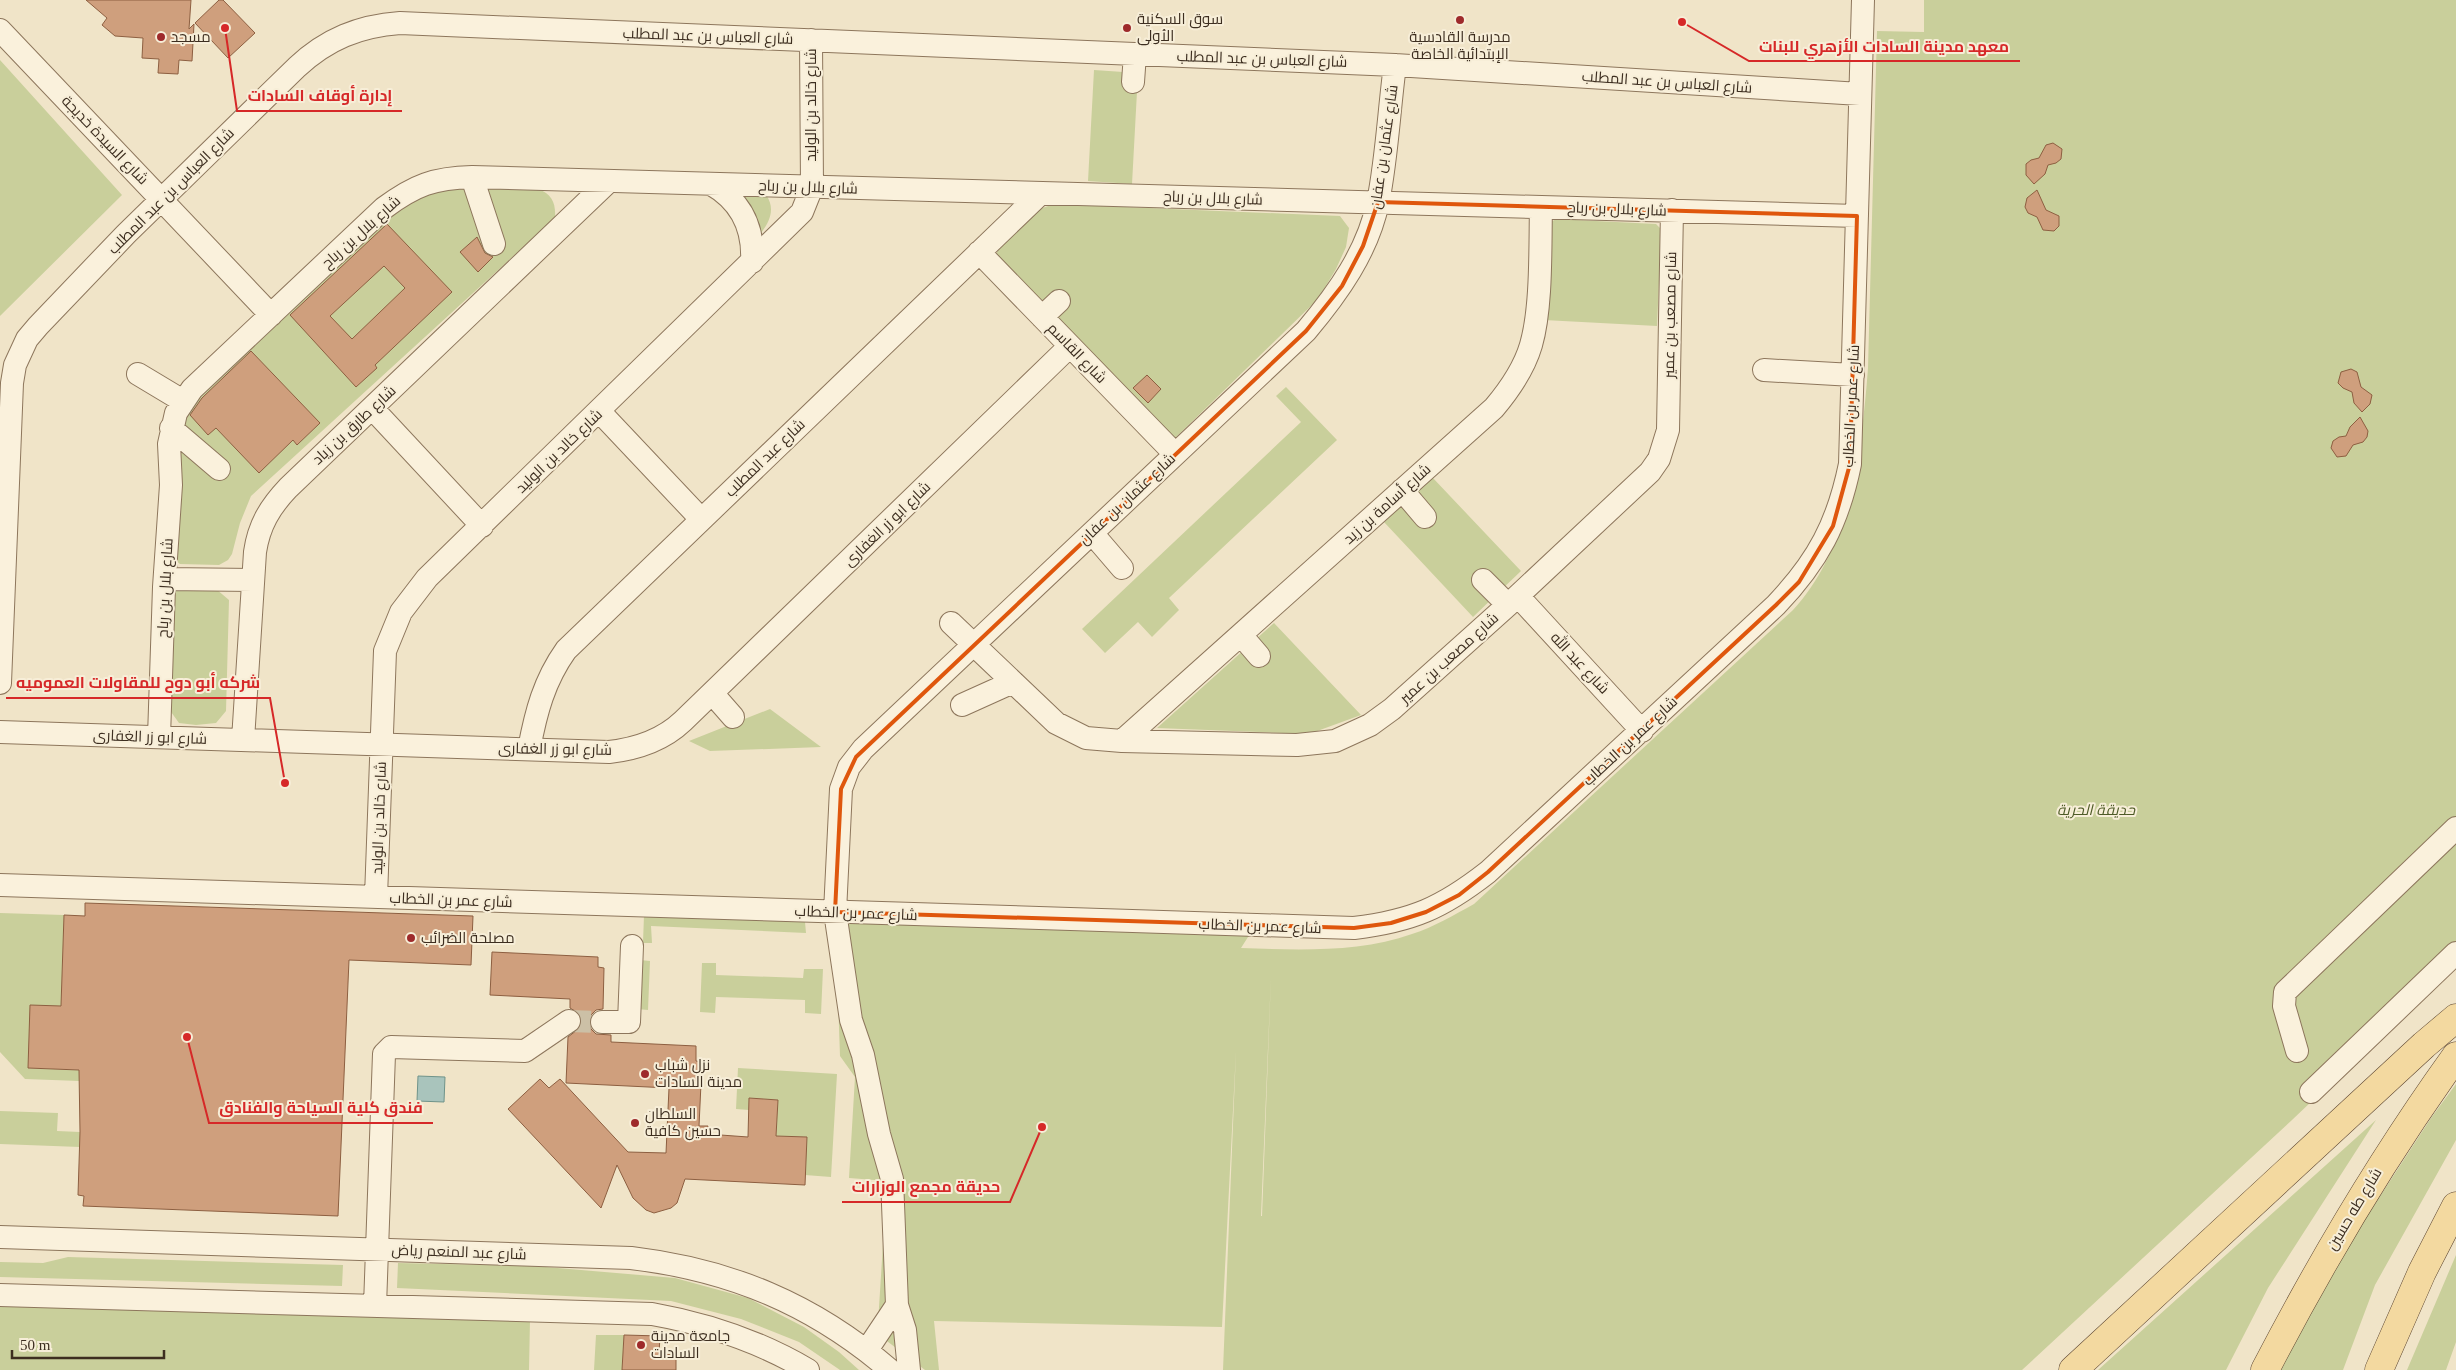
<svg xmlns="http://www.w3.org/2000/svg" width="2456" height="1370" font-family="'Times New Roman',Cairo,serif">
<style>
.green{fill:#c9cf9b;fill-rule:evenodd}
.water{fill:#a9c4bc;stroke:#6f938a}
.building{fill:#cf9f7d;stroke:#8d5f41;fill-rule:evenodd}
.lines{fill:none;stroke-linecap:round;stroke-linejoin:round}
.minor-tunnel{stroke:#ccc0a6;stroke-width:22;stroke-dasharray:22 11;stroke-linecap:butt}
.minor-casing{stroke:#8d765c;stroke-width:24}
.major-casing{stroke:#5b4430;stroke-width:29}
.minor{stroke:#faf1dc;stroke-width:22}
.major{stroke:#f3d9a0;stroke-width:28}
.marked{fill:none;stroke:#df570d;stroke-width:4;stroke-linejoin:round}
.poi-dot{fill:#9e2a2b;stroke:#f7eed8;stroke-width:2}
.labels{text-anchor:middle;dominant-baseline:central;stroke-width:4;stroke-linejoin:round;paint-order:stroke}
.poi-label{font-size:15px;fill:#3d2e20;stroke:#f7eed8;text-anchor:start}
.street-label{font-size:15px;fill:#3d2e20;stroke:#f7eed8}
.park-label{font-size:15px;font-style:italic;fill:#4d5a26;stroke:#f7eed8}
.leader{fill:none;stroke:#d62828;stroke-width:2}
.callout-dot{fill:#d62828;stroke:#f7eed8;stroke-width:2}
.callout-label{font-size:16px;text-anchor:middle;font-weight:bold;fill:#d62828;stroke:#f7eed8;stroke-width:4;stroke-linejoin:round;paint-order:stroke}
</style>
<rect width="100%" height="100%" fill="#f0e4c8"/>
<path class="green" d="M1924,0H2456V964L2292,1120L2022,1370H1223L1236,1051L1222,1327L934,1321L939,1370H925L875,1332L878,1323L887,1181L849,1178L855,1077L840,1056L835,912L1255,926L1241,948C1295,950 1359,953 1412,934C1434,927 1454,915 1474,904L1793,610C1850,549 1862,448 1868,368L1877,31L1924,32ZM1271,976L1262,1216H1261Z
M0,60L122,195L0,316Z
M1094,70L1138,73L1132,184L1088,181Z
M426,186L538,189C552,194 556,203 555,218L251,496L240,523L232,554L228,560L219,565L180,564L175,560L180,402Z
M731,194L766,195C777,210 768,225 757,238Z
M1054,204L1340,216L1349,228L1346,247L1336,269L1318,299L1170,443L996,254L1005,237L1028,213Z
M1556,219L1656,224L1661,229V237L1657,326L1544,320L1551,222Z
M1286,387L1337,440L1169,598L1179,610L1152,637L1138,622L1105,653L1082,629L1301,422L1276,396Z
M1432,477L1521,571L1473,617L1384,522Z
M181,587L216,589L229,600L226,711L216,723L196,725L179,723L169,709L172,594Z
M1274,623L1361,715L1309,734L1157,728Z
M770,709L821,747L710,751L689,741Z
M0,913L64,915L61,1006L28,1068L80,1070V1081L25,1079L0,1052Z
M644,915L805,922L806,933L651,926L652,943H643Z
M640,960L650,961L648,1010L637,1009Z
M702,963H716V975L803,978L804,969H823L821,1014L805,1013V1000L716,997L715,1013L700,1012Z
M738,1068L837,1074L831,1177L805,1175L807,1137L776,1136L778,1100L750,1098L749,1110L736,1109Z
M2456,1084V1140L2375,1285L2343,1370H2275L2293,1330L2431,1118Z
M0,1111L58,1113L57,1131L80,1132V1147L0,1144Z
M2376,1120L2268,1288L2226,1370H2098Z
M2456,1255V1342L2446,1370H2407Z
M68,1257L343,1265L342,1286L0,1277V1262L43,1263Z
M398,1263L534,1266L675,1278L748,1298L804,1327L839,1352L859,1370H840L799,1342L741,1319L671,1301L397,1288Z
M0,1305L530,1320L529,1370H0Z
M596,1335H624L622,1370H594Z"/>
<path class="water" d="M418,1076L445,1077L444,1102L417,1101Z"/>
<path class="building" d="M86,0H191L189,29L194,24L192,61L179,60L178,74L158,73L159,59L142,58L143,38L115,36L102,25L107,18Z
M219,0H223L255,33L228,58L195,23Z
M2053,143L2062,149L2061,159L2056,163L2048,165L2045,174L2034,184L2026,175V164L2031,160L2039,158L2046,145Z
M2037,190L2046,210L2059,216V226L2054,231L2043,230L2037,217L2028,213L2025,207L2027,198Z
M387,224L452,292L375,365L377,368L356,387L290,315ZM384,266L405,288L352,339L330,316Z
M477,237L485,253L493,257L478,272L460,252Z
M251,351L320,423L297,445L293,440L259,473L216,428L208,435L190,415L202,398Z
M2351,369L2357,372L2361,387L2372,395L2370,404L2362,412L2354,403L2352,392L2343,388L2338,383L2341,372Z
M1147,375L1161,389L1148,403L1133,388Z
M2360,417L2368,431L2367,437L2363,442L2353,445L2346,456L2337,457L2331,448L2333,441L2339,437L2346,436L2350,427Z
M85,903L473,916L471,965L349,960L338,1216L83,1206L84,1196L78,1195L80,1132L79,1070L28,1068L30,1005L61,1006L64,915L85,916Z
M492,952L598,957V967L604,968L603,1009L596,1010L591,1015L589,1022L591,1029L596,1034L611,1035V1042L696,1046V1061L702,1062L699,1126H708L707,1134L748,1137L749,1098L778,1100L776,1136L807,1137L805,1185L685,1179L677,1203L671,1208L654,1213L646,1210L633,1198L617,1165L601,1208L508,1109L540,1079L549,1088L560,1079L628,1152L666,1153L669,1088L566,1083L568,1037L581,1027L582,1021L580,1014L570,1008V999L490,995Z
M624,1335L660,1336L659,1354L676,1355V1370H622Z"/>
<g class="lines">
<path class="minor-tunnel" d="M569,1021L602,1022"/>
<defs>
<path id="minor" d="M0,30L271,315
M1133,82L1135,54
M472,177L494,244
M711,184C741,201 754,227 752,262
M979,252L1175,454
M1042,317L1059,301
M1764,370L1853,375
M138,374L183,401
M372,408L482,526
M599,411L701,519
M171,428L219,469
M1402,490L1425,517
M1092,533L1122,568
M165,579L253,580
M1483,580L1508,605
M1518,596L1642,731
M951,623L1056,723L1086,738L1122,741L1297,745L1335,741L1370,725L1392,709L1508,605L1650,472L1659,459L1668,430L1672,210
M1241,635L1259,656
M0,683L12,383L15,365L27,339L38,326L126,234L297,67C327,39 359,26 400,23L1395,65L1860,94
M712,693L733,717
M962,705L1013,682
M0,732L609,752C636,749 663,740 683,721L1070,346
M159,737L164,587L171,485L169,444L176,413L192,389L384,208C415,185 434,178 472,177L1857,216
M243,740L255,552C259,525 270,507 288,488L609,181
M1122,741L1494,408C1510,389 1524,369 1531,345C1542,307 1540,247 1541,207
M529,749C536,712 544,681 566,650L1041,193
M0,885L1354,928C1412,921 1442,908 1488,872L1776,605C1818,561 1838,523 1850,464L1863,0
M376,897L385,651L401,612L427,578L802,212L812,187L811,40
M602,1022H629L632,946
M2297,1051L2284,1006L2285,992L2456,828
M2311,1092L2456,953
M0,1237L631,1258C731,1270 813,1304 890,1370
M0,1295L652,1314C708,1324 759,1341 808,1370
M375,1306L384,1054L391,1047L525,1051L569,1021
M867,1350L897,1305
M909,1370L905,1330L897,1305L892,1179L879,1134L863,1055L851,1020L835,912L841,789L849,767L863,749L1306,331C1338,293 1368,251 1378,202C1387,157 1389,110 1395,65"/>
<path id="major" d="M2073,1370L2424,1045L2456,1018
M2265,1370C2322,1260 2384,1156 2456,1056
M2379,1370L2422,1272L2456,1206"/>
</defs>
<use href="#minor" class="minor-casing"/>
<use href="#major" class="major-casing"/>
<use href="#minor" class="minor"/>
<use href="#major" class="major"/>
</g>
<path class="marked" d="M1378,202L1857,216L1850,464L1833,526L1799,582L1776,605L1488,872L1459,895L1426,912L1391,923L1354,928L835,912L841,789L856,757L1306,331L1342,286L1363,246Z"/>
<g class="poi-dot">
<circle cx="1460" cy="20" r="5"/>
<circle cx="1127" cy="28" r="5"/>
<circle cx="161" cy="37" r="5"/>
<circle cx="411" cy="938" r="5"/>
<circle cx="645" cy="1074" r="5"/>
<circle cx="635" cy="1123" r="5"/>
<circle cx="641" cy="1345" r="5"/>
</g>
<g class="labels">
<g class="poi-label">
<text x="1137" y="19">سوق السكنية<tspan x="1137" dy="17">الأولى</tspan></text>
<text x="171" y="37">مسجد</text>
<text x="1460" y="37" text-anchor="middle">مدرسة القادسية<tspan x="1460" dy="17">الإبتدائية الخاصة</tspan></text>
<text x="421" y="938">مصلحة الضرائب</text>
<text x="655" y="1065">نزل شباب<tspan x="655" dy="17">مدينة السادات</tspan></text>
<text x="645" y="1114">السلطان<tspan x="645" dy="17">حسين كافية</tspan></text>
<text x="651" y="1336">جامعة مدينة<tspan x="651" dy="17">السادات</tspan></text>
</g>
<g class="street-label">
<text transform="translate(708 36) rotate(2)">شارع العباس بن عبد المطلب</text>
<text transform="translate(1262 59) rotate(2)">شارع العباس بن عبد المطلب</text>
<text transform="translate(1667 82) rotate(4)">شارع العباس بن عبد المطلب</text>
<text transform="translate(811 105) rotate(-90)">شارع خالد بن الوليد</text>
<text transform="translate(105 140) rotate(46)">شارع السيدة خديجة</text>
<text transform="translate(1384 147) rotate(-82)">شارع عثمان بن عفان</text>
<text transform="translate(808 187) rotate(2)">شارع بلال بن رباح</text>
<text transform="translate(171 191) rotate(-45)">شارع العباس بن عبد المطلب</text>
<text transform="translate(1213 198) rotate(2)">شارع بلال بن رباح</text>
<text transform="translate(1617 209) rotate(2)">شارع بلال بن رباح</text>
<text transform="translate(361 232) rotate(-42)">شارع بلال بن رباح</text>
<text transform="translate(1670 315) rotate(-89)">شارع مصعب بن عمير</text>
<text transform="translate(1077 353) rotate(46)">شارع القاسم</text>
<text transform="translate(1851 406) rotate(-87)">شارع عمر بن الخطاب</text>
<text transform="translate(354 425) rotate(-43)">شارع طارق بن زياد</text>
<text transform="translate(559 451) rotate(-44)">شارع خالد بن الوليد</text>
<text transform="translate(765 458) rotate(-44)">شارع عبد المطلب</text>
<text transform="translate(1127 499) rotate(-43)">شارع عثمان بن عفان</text>
<text transform="translate(1387 504) rotate(-42)">شارع أسامة بن زيد</text>
<text transform="translate(887 524) rotate(-44)">شارع ابو زر الغفارى</text>
<text transform="translate(165 588) rotate(-87)">شارع بلال بن رباح</text>
<text transform="translate(1449 658) rotate(-42)">شارع مصعب بن عمير</text>
<text transform="translate(1580 663) rotate(47)">شارع عبد الله</text>
<text transform="translate(150 737) rotate(2)">شارع ابو زر الغفارى</text>
<text transform="translate(1630 741) rotate(-43)">شارع عمر بن الخطاب</text>
<text transform="translate(555 749) rotate(1)">شارع ابو زر الغفارى</text>
<text transform="translate(379 818) rotate(-88)">شارع خالد بن الوليد</text>
<text transform="translate(451 900) rotate(2)">شارع عمر بن الخطاب</text>
<text transform="translate(856 913) rotate(2)">شارع عمر بن الخطاب</text>
<text transform="translate(1260 926) rotate(2)">شارع عمر بن الخطاب</text>
<text transform="translate(2354 1209) rotate(-59)">شارع طه حسين</text>
<text transform="translate(459 1252) rotate(2)">شارع عبد المنعم رياض</text>
</g>
<g class="park-label">
<text x="2096" y="810">حديقة الحرية</text>
</g>
</g>
<path class="leader" d="M1682 22L1749 61H2020M225 28L237 111H402M285 783L270 698H6M187 1037L209 1123H433M1042 1127L1010 1202H842"/>
<g class="callout-dot">
<circle cx="1682" cy="22" r="5"/>
<circle cx="225" cy="28" r="5"/>
<circle cx="285" cy="783" r="5"/>
<circle cx="187" cy="1037" r="5"/>
<circle cx="1042" cy="1127" r="5"/>
</g>
<g class="callout-label">
<text x="1884" y="52">معهد مدينة السادات الأزهري للبنات</text>
<text x="320" y="101">إدارة أوقاف السادات</text>
<text x="138" y="688">شركه أبو دوح للمقاولات العموميه</text>
<text x="321" y="1113">فندق كلية السياحة والفنادق</text>
<text x="926" y="1192">حديقة مجمع الوزارات</text>
</g>
<path d="M12 1350v8h152v-8" fill="none" stroke="#3d2e20" stroke-width="2.5"/>
<text x="20" y="1350" font-size="15" fill="#3d2e20" stroke="#f7eed8" stroke-width="4" paint-order="stroke">50 m</text>
</svg>
